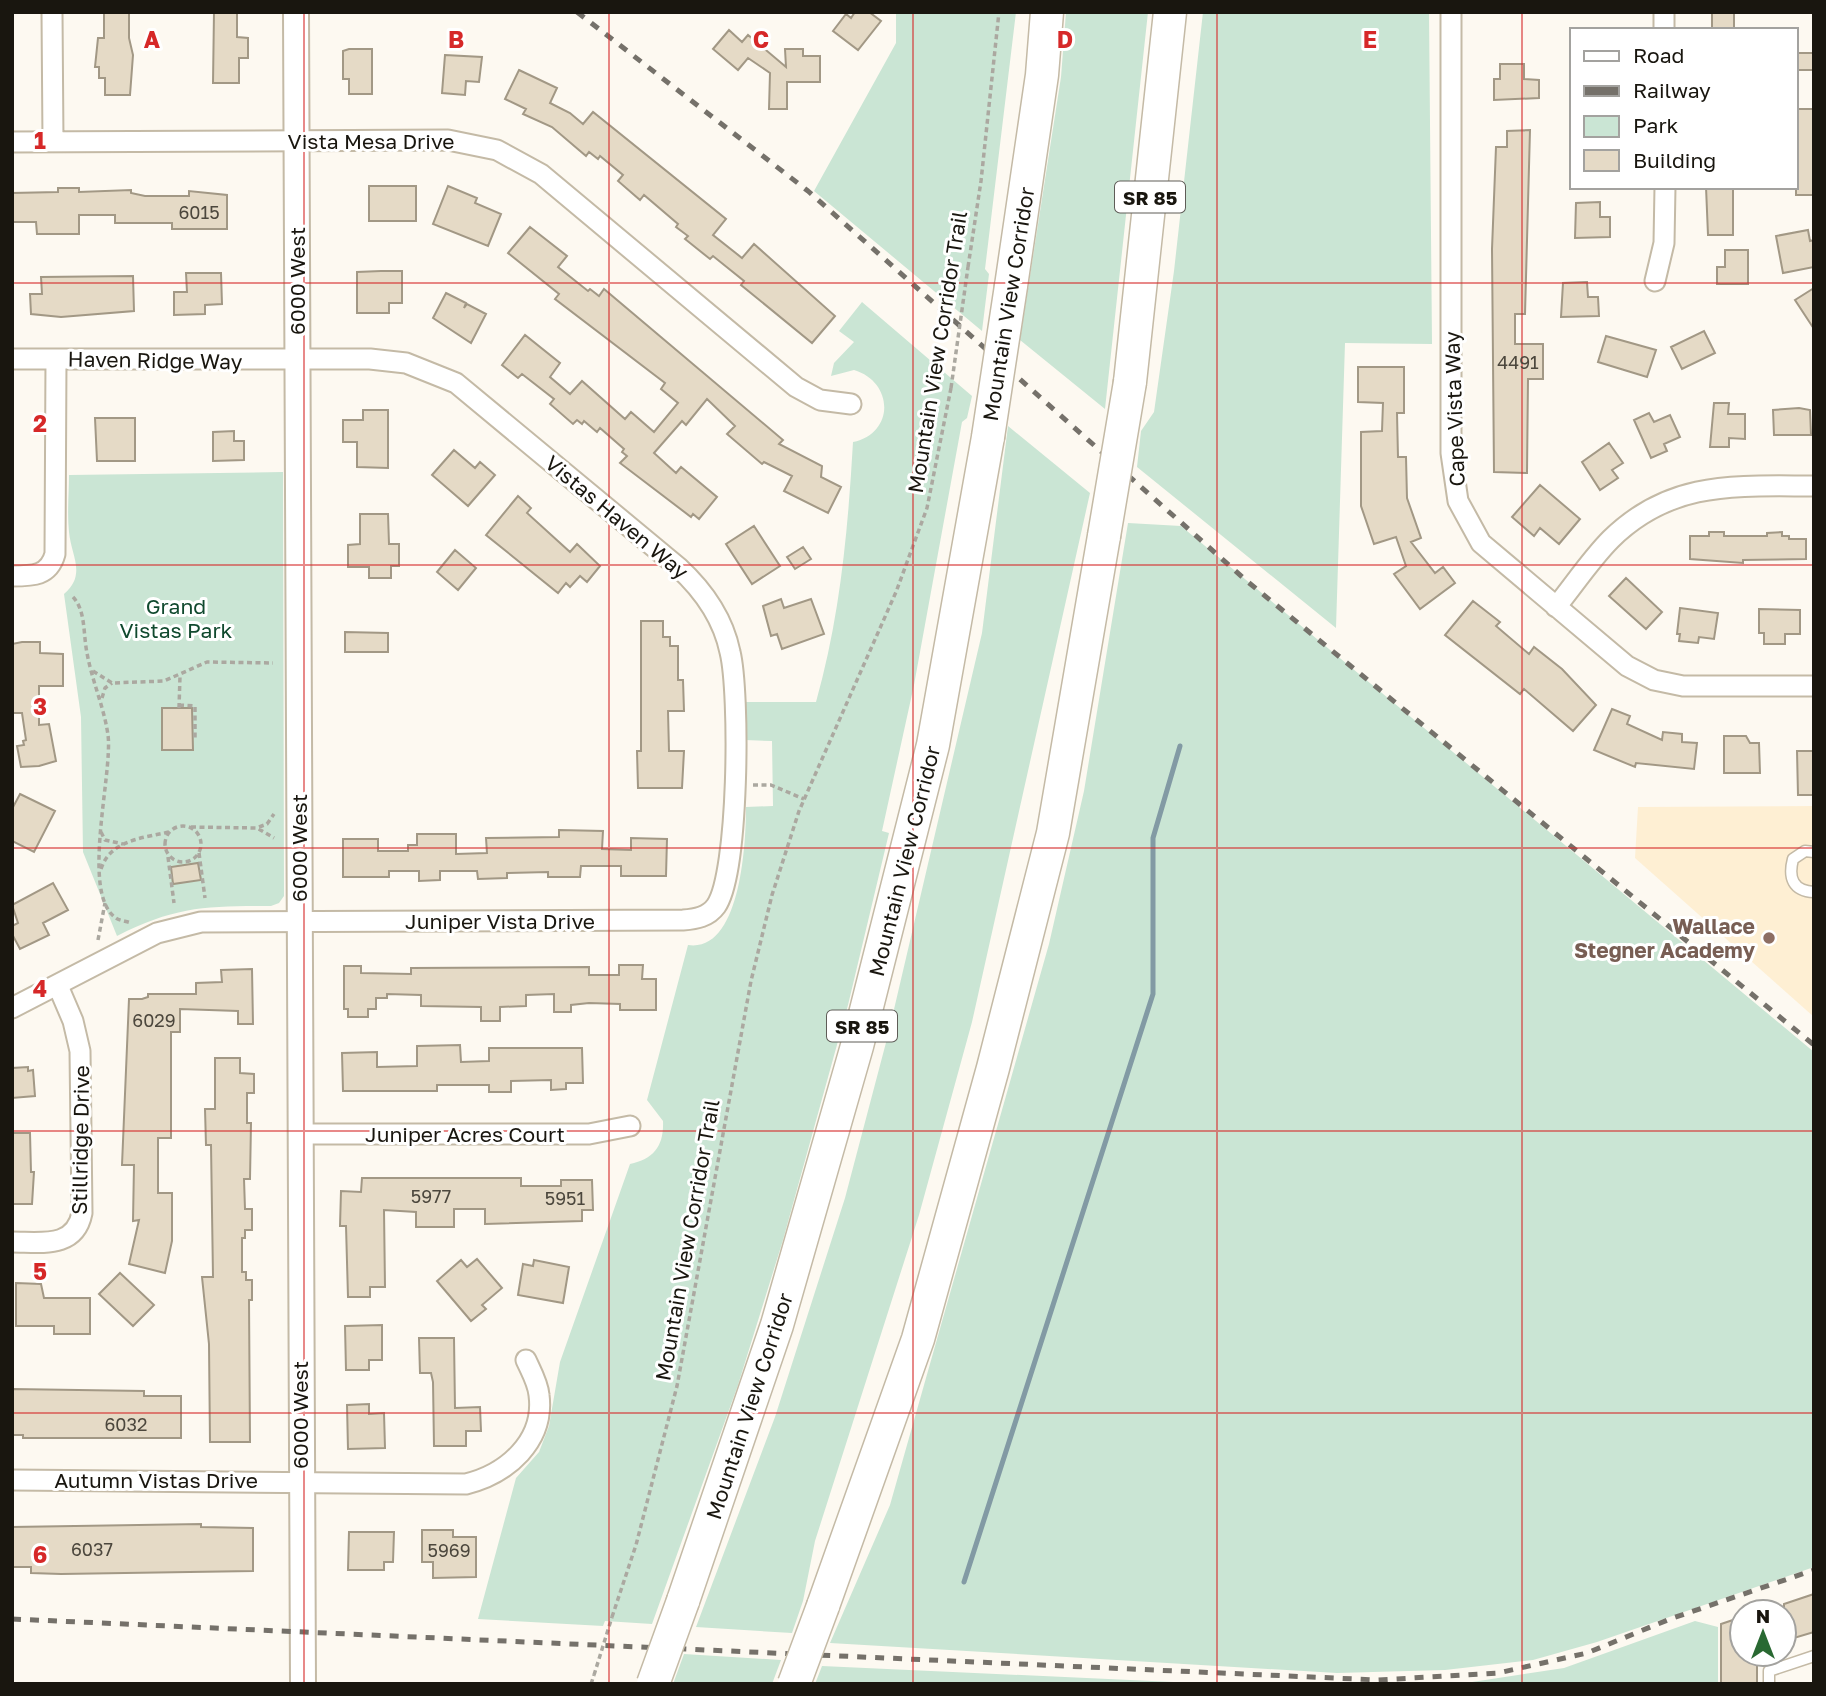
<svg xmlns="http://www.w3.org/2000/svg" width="1826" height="1696" font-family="'Golos Text',sans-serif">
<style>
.built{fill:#feefd3}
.green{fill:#cae5d4}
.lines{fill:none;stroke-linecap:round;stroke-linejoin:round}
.stream{stroke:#829aa4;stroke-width:5}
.building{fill:#e5dac6;stroke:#a29885;stroke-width:2}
.service-casing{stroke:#c4baa6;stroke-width:13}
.minor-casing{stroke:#c4baa6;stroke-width:23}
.tertiary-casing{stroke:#c4baa6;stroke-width:28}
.trunk-casing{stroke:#c4baa6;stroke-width:35}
.path{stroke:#aba8a0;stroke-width:3.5;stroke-dasharray:5 3.5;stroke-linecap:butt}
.service{stroke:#fff;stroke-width:10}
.minor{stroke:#fff;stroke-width:19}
.tertiary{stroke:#fff;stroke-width:24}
.trunk{stroke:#fff;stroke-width:32}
.rail{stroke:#75716a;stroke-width:5;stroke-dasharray:9 9;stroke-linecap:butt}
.trunk-bridge-casing{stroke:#c4baa6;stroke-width:35;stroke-linecap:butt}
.path-bridge{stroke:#aba8a0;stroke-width:3.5;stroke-dasharray:5 3.5;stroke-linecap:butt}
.trunk-bridge{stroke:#fff;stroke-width:32}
.grid{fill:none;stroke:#d62828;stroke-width:2;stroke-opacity:0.55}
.education-dot{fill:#8d6e63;stroke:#fff;stroke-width:2.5}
.labels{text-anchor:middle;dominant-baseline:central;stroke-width:6;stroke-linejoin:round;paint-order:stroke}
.number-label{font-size:18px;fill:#4c473d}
.shield{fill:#fff;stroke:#5e5c57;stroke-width:2}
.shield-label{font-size:19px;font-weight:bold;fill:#19160f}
.street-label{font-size:21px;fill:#19160f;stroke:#fff}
.park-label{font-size:21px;fill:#10492e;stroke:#fff}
.education-label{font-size:21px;font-weight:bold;fill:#785e54;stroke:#fff;text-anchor:end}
.grid-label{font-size:23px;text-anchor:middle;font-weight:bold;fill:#d62828;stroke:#fff;stroke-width:6;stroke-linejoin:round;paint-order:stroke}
</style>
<rect width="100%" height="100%" fill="#fdf9f1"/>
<path class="built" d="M1814,806V1017L1635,858L1638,807Z"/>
<path class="green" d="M896,12H1016L985,269L989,274L982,331L814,191L896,43Z
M1066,12H1148L1105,409L1020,340L1061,77Z
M1203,12H1429L1432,344L1345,343L1336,628L1137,467L1141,431L1154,412L1174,271Z
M862,302L972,396L967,418L962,422L914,685L882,831L889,833L848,1005L783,1240L738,1385L652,1624L605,1621L603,1626L478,1619L516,1478L539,1452L549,1426L560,1362L630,1164C654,1159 664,1146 663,1121L647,1100L688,945C741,953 746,842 746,807L773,806L772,741L745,740V702H816C840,617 848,530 853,442C895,433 894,382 854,370L831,376L834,363L854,342L839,331Z
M1008,426L1090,493L972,1022L919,1215L815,1541L803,1601L792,1633L696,1627L775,1417L845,1198L888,1035L982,633Z
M283,472L284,896L279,903L271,906C207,906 176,906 117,936L83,852L81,717L64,594C87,575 71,555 69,532C67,513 69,493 69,475Z
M1128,523L1181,526L1814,1052V1567L1597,1642L1533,1660L1445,1670L1337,1673L830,1643L890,1505L1049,944L1084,791Z
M1695,1621L1718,1627V1684H1459L1564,1668Z
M684,1654L781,1660L772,1684H673Z
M822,1666L1217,1684H815Z"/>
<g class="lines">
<path class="stream" d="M964,1582L1153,994V838L1180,746"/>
</g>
<path class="building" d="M104,12H129V38L133,55L130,95H105V78H99V67H95L98,38H104Z
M214,12H237V37L248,38V58H239V83H213Z
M855,12H869L881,21L858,50L833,31L846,14L851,18Z
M1712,12H1734V30H1712Z
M729,30L742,42L748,35L786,67L785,49H803V56H820V82H787V109H769L770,73L748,58L738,70L713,49Z
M349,49H372V94H349V79H343V51Z
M1797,53H1814V70H1798Z
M445,55L482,57L479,82L466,81L465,95L442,93Z
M1500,64H1524V79L1539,80V98L1494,100V79H1500Z
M519,70L557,88L550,103L570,113L583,124L593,112L726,219L713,235L742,258L754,244L835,316L812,343L741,285L744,281L713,256L710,259L685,239L688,236L676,227L678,224L644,195L640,200L618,181L623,175L600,156L598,159L589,152L586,156L552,127L523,114L526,109L505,99Z
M1796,109H1814V195H1796Z
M1530,130L1525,314H1515V344H1543V379H1528L1527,473L1494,472L1492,249L1496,147H1507V131Z
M369,186H416V221H369Z
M448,186L477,198L475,203L501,214L488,246L433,224Z
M1706,187H1733V235H1708Z
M58,188H79V192L131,190V193L145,196H189V191L227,195V229H172V223H115V215H79V234H37L36,222H12V193L58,192Z
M1600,202V217H1610V237L1575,238L1576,203Z
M530,227L567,256L558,267L588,291L590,289L599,296L604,289L783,440L779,444L822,466L821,477L841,487L828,513L784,491L792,476L764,462L762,464L727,434L735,426L707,399L686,425L682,421L654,453L676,473L681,467L717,497L699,519L693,514L691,517L620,463L627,456L622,452L624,449L600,428L597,432L584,421L582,424L577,420L573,424L550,404L554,399L522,374L518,378L502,365L525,335L560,363L550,377L570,394L582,381L625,419L631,412L654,432L678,403L661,389L665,383L555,299L559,294L508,253Z
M1808,230L1810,241L1814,240V267L1783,273L1776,236Z
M1725,250H1748V284H1717V267H1725Z
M381,271H402V303H389V313H357V272Z
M186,273H221L222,304L205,305V314L174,315V292H187Z
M133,276L134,311L61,317L31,314L30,294H42L41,277Z
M1587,282L1588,297H1598L1599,316L1561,317L1563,283Z
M1814,288V329L1795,300Z
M446,293L466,303L464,308L467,304L486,314L471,343L433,318Z
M1704,331L1715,353L1682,369L1671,347Z
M1606,336L1656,350L1647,377L1598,362Z
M1358,367H1404V413H1397L1398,457H1406L1407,498L1421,538L1411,542L1435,573L1443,567L1455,583L1420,609L1394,574L1406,566L1396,537L1374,544L1361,506V432L1382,431L1383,403L1358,402Z
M1714,403H1729L1728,414H1745V439L1729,438V447H1710Z
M1799,408L1810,410L1811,435H1774L1773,410Z
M363,410H388V468L357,467V442H343V420H363Z
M1649,413L1654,422L1670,415L1680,437L1664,444L1667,451L1651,458L1634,420Z
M95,418H135V461H97Z
M234,431V441H244V460L213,461V432Z
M1609,443L1623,463L1612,470L1618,478L1600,490L1582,462Z
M454,450L475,468L480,462L495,475L468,506L432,475Z
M1540,485L1580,519L1559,544L1540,528L1534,536L1512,517Z
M518,496L531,508L527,513L570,552L577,544L600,566L587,582L580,576L570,587L566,583L558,593L486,535Z
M360,514H388L389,544H399V566H391V578H369V567H348V545L360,544Z
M754,526L780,566L752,584L726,544Z
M1709,532H1724V536H1767V533L1782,532V536H1789V539H1806V559L1743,560V563L1690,559V536H1709Z
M803,547L811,559L795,569L787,557Z
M455,550L476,568L458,590L437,572Z
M1626,578L1662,612L1646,629L1609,596Z
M781,599L784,608L811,599L824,634L782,649L777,634L771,636L763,606Z
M1473,601L1500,622L1496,626L1529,654L1534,647L1562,669L1596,705L1573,731L1524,689L1520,694L1445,635Z
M1680,608L1718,613L1714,639L1699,637L1698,643L1679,641L1680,634H1677Z
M1759,609L1800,610V634H1785V644H1764V633H1759Z
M641,621H663V637H670V646H678V680H683L684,711H668L669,751H684L682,788H638L637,751H641Z
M345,632L388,633V652H345Z
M22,642H40V653L63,654V686H39V725L49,724L56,761L39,766L21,767L17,746L24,745L23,741L26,740L22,713H12V644Z
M162,708H192L193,750H162Z
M1612,709L1630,716L1627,724L1662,740L1663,732L1682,734V742L1697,743L1694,769L1636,763L1635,767L1594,750Z
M1724,736H1746L1750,743H1759L1760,773H1724Z
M1797,751H1814V795H1798Z
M20,794L55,811L34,852L12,841V809Z
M559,830L603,831L602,849L631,850V838L667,839L666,876H621V866H581L580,877H548V872L507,873V878L478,879L477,871H440V880L419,881V871H389V877H343V839H378V851H408V845H417V834H456V854L487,853L486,838L559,837Z
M198,863L201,880L173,884L171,867Z
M53,883L68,910L43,923L49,935L20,949L12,934V926L18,923L12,905Z
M619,965H643L642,979H656V1010H620V1004L589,1003L571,1005V1012H554V994L526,995V1006L500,1007V1021H481V1007L421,1006V995L387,994V998H376V1009H368V1017H348V1009H344V966H361V973L411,974V968L589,967V975H619Z
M252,969L253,1024H238V1011L180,1009V1032H171V1138H158V1193H172V1241L165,1273L129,1264L139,1220L133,1221L134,1165H122L129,999H142L148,997V994H196V983L222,982L221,970Z
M460,1045L461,1062L489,1061V1048H582L583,1083H566V1089L551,1090V1080L511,1081V1092H489V1085H437V1091H343L342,1053L377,1052V1067L417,1066V1046Z
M215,1058H240V1073L254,1074V1093H247V1123H251L250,1179H244L245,1209H252V1230H245V1238H242V1272H246V1280H252V1300H249L250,1442H210L209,1344L202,1277H213L211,1145H206L205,1109H215Z
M28,1067V1071L33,1070L35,1096L12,1098V1068Z
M12,1133H30L31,1172H34L32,1204H12Z
M362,1178H521V1186H561V1180H592L593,1210H582V1221L485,1224V1209H454V1227H416V1212L384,1210L385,1287H370V1297H348L346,1226H340L341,1191L361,1192Z
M477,1259L502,1288L482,1305L486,1309L471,1321L437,1281L461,1260L467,1267Z
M534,1260L569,1267L563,1303L518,1295L523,1264L533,1266Z
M120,1273L154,1305L133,1326L99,1294Z
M16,1283L41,1284L44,1298H90V1334H54V1326H16Z
M382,1325V1360H369V1370H346L345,1326Z
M419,1338H454L455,1408L480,1407L481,1431H466V1446H434L433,1382L431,1373H420Z
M12,1389L144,1391V1396H181V1438H23V1435H12Z
M369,1404V1414L384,1413L385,1448L348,1449L347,1405Z
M201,1524V1527L253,1528V1571L61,1574L31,1573V1567H12V1527Z
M422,1530H453V1537H476V1577L433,1578V1562H422Z
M349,1532H394L393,1562H384V1570H348Z
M1814,1594V1632L1784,1641V1604Z
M1742,1617V1654H1757V1684H1721V1624Z"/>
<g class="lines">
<defs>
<path id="service" d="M1814,852L1805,851L1793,859C1788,878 1793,891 1814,892
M1769,1684V1671L1814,1656"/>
<path id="minor" d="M52,12L53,142
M1451,12V453L1458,501L1481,543L1627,666L1654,680L1683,686H1814
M1664,12V30
M12,142L448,140L497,150L541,174L796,387L820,400L851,404
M1655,281L1664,243L1665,187
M12,359H370L406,363L456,383L678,567C703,590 723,618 730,652C740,693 739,873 716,906C708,917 696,919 683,920L201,922L157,933L12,1008
M12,576C33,576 49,576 55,554L56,359
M1556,607C1574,585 1591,559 1611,539C1671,480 1736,486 1814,486
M300,1134H589L630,1126
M12,1242C41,1242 75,1249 82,1213L80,1051L73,1021L58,986
M12,1480L466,1484C507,1474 545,1441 539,1395C538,1383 531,1371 526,1360"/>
<path id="tertiary" d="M296,12L303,1684"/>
<path id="trunk" d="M1011,286L1042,75L1047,12
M1130,382L1170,12
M683,1601L777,1325L857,1046L933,745L988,437
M823,1606L918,1339L993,1068L1053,833L1104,536"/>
</defs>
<use href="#service" class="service-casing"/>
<use href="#minor" class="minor-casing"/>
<use href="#tertiary" class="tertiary-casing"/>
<use href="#trunk" class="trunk-casing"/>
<path class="path" d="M968,267L981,181L999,12
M73,597C86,611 83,634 87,653C92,681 104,707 108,735C113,774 80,894 116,918C120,921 126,921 131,923
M93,671L112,683L164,681L207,662L273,663
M102,698L105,688L112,683
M179,705L195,706V739
M179,708L180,676
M753,785H771L804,799
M165 844a18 18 0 1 1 36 0a18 18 0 1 1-36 0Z
M191,827L257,828L274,838
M259,827L267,824L274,814
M101,832L105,840L123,844
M199,853L205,898
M168,857L174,903
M101,869C110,840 143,838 169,832
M98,940L105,903
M612,1617L636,1545L677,1386L751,981L772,895L799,811L896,592L927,508L951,388
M591,1684L594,1675"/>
<use href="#service" class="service"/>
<use href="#minor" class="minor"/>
<use href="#tertiary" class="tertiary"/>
<use href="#trunk" class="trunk"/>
<path class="rail" d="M577,12L808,191L1248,582L1814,1045
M12,1619L1378,1680L1498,1673L1587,1653L1670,1619L1814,1570"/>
<defs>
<path id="trunk-bridge" d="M988,437L1011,286
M1104,536L1130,382
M653,1684L683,1601
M794,1684L823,1606"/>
</defs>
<use href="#trunk-bridge" class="trunk-bridge-casing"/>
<path class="path-bridge" d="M951,388L968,267
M594,1675L612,1617"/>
<use href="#trunk-bridge" class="trunk-bridge"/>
</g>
<path class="grid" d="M304,12V1684M609,12V1684M913,12V1684M1217,12V1684M1522,12V1684M12,283H1814M12,565H1814M12,848H1814M12,1131H1814M12,1413H1814"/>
<circle class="education-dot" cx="1769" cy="938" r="7"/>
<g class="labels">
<g class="number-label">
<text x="199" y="212">6015</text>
<text x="1518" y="362">4491</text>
<text x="154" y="1020">6029</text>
<text x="431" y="1196">5977</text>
<text x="565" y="1198">5951</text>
<text x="126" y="1424">6032</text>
<text x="92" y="1549">6037</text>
<text x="449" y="1550">5969</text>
</g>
<g class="shield">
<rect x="1115" y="181.5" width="70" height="31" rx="5"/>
<rect x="827" y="1010.5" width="70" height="31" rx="5"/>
</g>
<g class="shield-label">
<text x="1150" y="197">SR 85</text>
<text x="862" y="1026">SR 85</text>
</g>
<g class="street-label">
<text x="371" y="141">Vista Mesa Drive</text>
<text transform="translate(297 281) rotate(-90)">6000 West</text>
<text transform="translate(1008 304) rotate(-81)">Mountain View Corridor</text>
<text transform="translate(937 352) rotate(-81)">Mountain View Corridor Trail</text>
<text transform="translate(155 360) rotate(1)">Haven Ridge Way</text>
<text transform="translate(1454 409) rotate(-92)">Cape Vista Way</text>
<text transform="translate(617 517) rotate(40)">Vistas Haven Way</text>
<text transform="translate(299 848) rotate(-90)">6000 West</text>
<text transform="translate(904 861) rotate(-76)">Mountain View Corridor</text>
<text x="500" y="921">Juniper Vista Drive</text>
<text x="465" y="1134">Juniper Acres Court</text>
<text transform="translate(80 1140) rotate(-89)">Stillridge Drive</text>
<text transform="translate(687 1240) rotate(-80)">Mountain View Corridor Trail</text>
<text transform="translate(749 1406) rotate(-72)">Mountain View Corridor</text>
<text transform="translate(300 1415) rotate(-90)">6000 West</text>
<text x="156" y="1480">Autumn Vistas Drive</text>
</g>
<g class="park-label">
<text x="176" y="606">Grand<tspan x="176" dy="24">Vistas Park</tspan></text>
</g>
<g class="education-label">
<text x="1755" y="926">Wallace<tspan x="1755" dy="24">Stegner Academy</tspan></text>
</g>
</g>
<g class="grid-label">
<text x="152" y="48">A</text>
<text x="456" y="48">B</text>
<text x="761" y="48">C</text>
<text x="1065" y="48">D</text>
<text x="1370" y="48">E</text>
<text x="40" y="149">1</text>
<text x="40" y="432">2</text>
<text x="40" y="715">3</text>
<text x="40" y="997">4</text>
<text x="40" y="1280">5</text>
<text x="40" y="1563">6</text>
</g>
<rect width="1826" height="1696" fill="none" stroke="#19160f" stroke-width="28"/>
<rect x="1570" y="28" width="228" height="161" fill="#ffffff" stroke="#a3a29f" stroke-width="2"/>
<rect x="1584" y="51" width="35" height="10" fill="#ffffff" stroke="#a3a29f" stroke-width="2"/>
<text x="1633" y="63" font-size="21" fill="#19160f">Road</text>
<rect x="1584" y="86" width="35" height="10" fill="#75716a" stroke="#a3a29f" stroke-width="2"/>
<text x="1633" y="98" font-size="21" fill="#19160f">Railway</text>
<rect x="1584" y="116" width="35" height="21" fill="#cae5d4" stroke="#a3a29f" stroke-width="2"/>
<text x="1633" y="133" font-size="21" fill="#19160f">Park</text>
<rect x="1584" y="150" width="35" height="21" fill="#e5dac6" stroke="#a3a29f" stroke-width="2"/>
<text x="1633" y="168" font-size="21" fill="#19160f">Building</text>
<g transform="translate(1763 1633)"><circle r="33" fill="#ffffff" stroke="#a3a29f" stroke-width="2"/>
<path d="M0-5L12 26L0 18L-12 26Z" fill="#296932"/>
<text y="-10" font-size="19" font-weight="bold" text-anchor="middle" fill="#19160f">N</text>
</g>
</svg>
